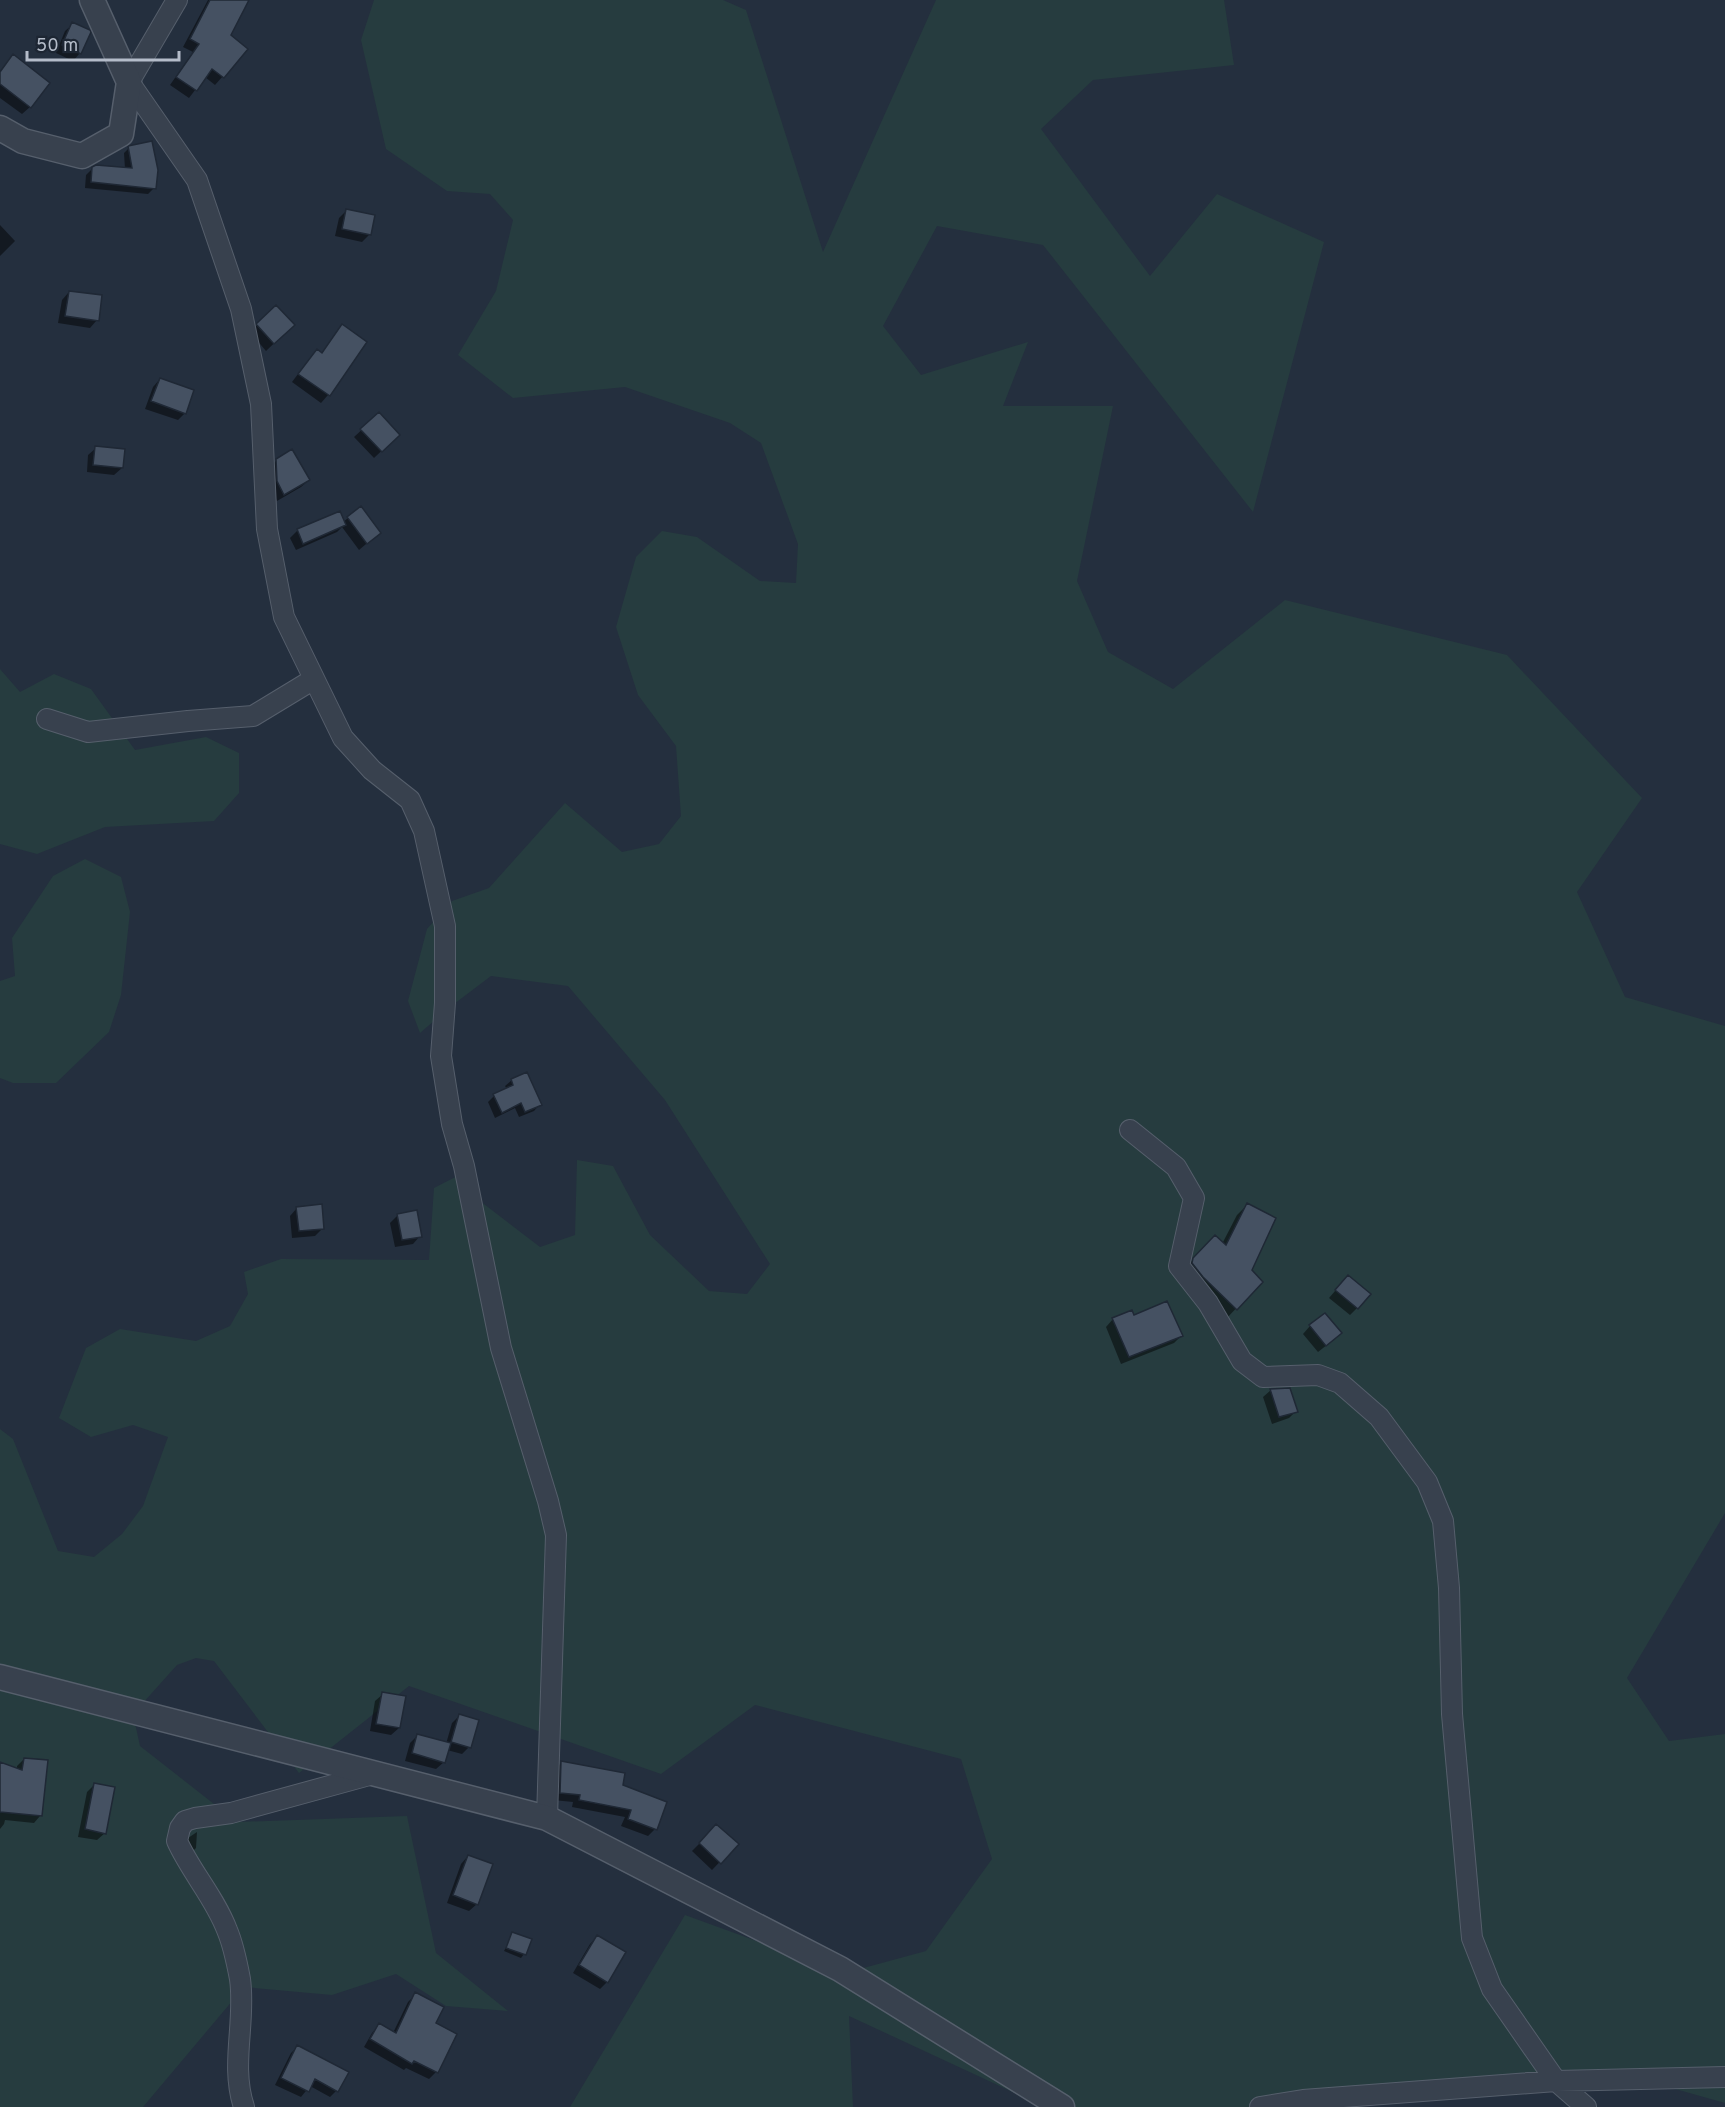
<svg xmlns="http://www.w3.org/2000/svg" width="1725" height="2107" font-family="Overpass,sans-serif">
<style>
.green{fill:#263c3f}
.shadow{fill:#0007}
.building{fill:#455162;stroke:#1f2835;stroke-width:1.5}
.lines{fill:none;stroke-linecap:round;stroke-linejoin:round}
.minor-casing{stroke:#565f6c;stroke-width:22}
.tertiary-casing{stroke:#565f6c;stroke-width:27}
.minor{stroke:#38414e;stroke-width:20}
.tertiary{stroke:#38414e;stroke-width:24}
</style>
<rect width="100%" height="100%" fill="#242f3e"/>
<path class="green" d="M374,0H723L746,10L823,252L936,0H1224L1234,65L1093,80L1041,129L1150,276L1217,194L1324,242L1253,512L1043,245L937,226L883,326L921,375L1028,342L1003,406H1113L1077,581L1108,652L1173,689L1285,600L1507,655L1642,798L1577,892L1625,997L1725,1026V1513L1627,1678L1669,1741L1725,1734V2103L1654,2083L1288,2107H1045L849,2016L853,2107H570L685,1915L845,1973L926,1951L992,1859L961,1759L755,1705L661,1774L409,1686L299,1773L214,1661L196,1658L177,1665L133,1714L140,1746L237,1822L407,1816L436,1953L508,2011L446,2006L396,1974L332,1995L244,1987L143,2107H0V1429L13,1439L58,1551L94,1557L122,1534L143,1506L168,1437L133,1425L91,1437L59,1418L86,1348L120,1329L196,1341L230,1326L248,1294L244,1272L281,1259L429,1260L434,1188L469,1170L480,1201L540,1247L575,1235L577,1160L613,1166L650,1235L709,1291L747,1294L770,1264L665,1100L568,986L491,976L450,1007L420,1033L408,1001L427,929L452,901L489,888L565,803L622,852L659,844L681,816L676,746L638,695L616,627L636,557L662,531L697,537L760,581L796,583L798,544L761,443L730,423L625,387L513,398L458,355L496,291L513,220L490,194L447,191L386,149L361,40Z
M0,669L20,692L54,674L91,689L135,750L206,737L239,753V793L214,821L105,827L37,854L0,844Z
M85,859L121,877L130,912L121,995L109,1032L56,1083H13L0,1078V981L15,976L12,938L53,876Z"/>
<path class="shadow" d="M208,0H248L229,36L246,50L215,85L205,77L189,98L170,85L193,52L183,47Z
M73,24L80,53L73,61L56,53L65,31Z
M13,56L30,107L22,114L0,98V71Z
M130,147L154,188L148,194L85,188L86,175L93,168L125,169L124,153Z
M346,211L370,234L362,242L335,236L339,218Z
M0,225L15,241L0,256Z
M69,292L97,320L90,328L58,323L62,300Z
M276,307L293,325L266,351L250,332Z
M342,326L365,342L328,395L321,403L292,382L310,358L317,351L321,354Z
M160,379L185,413L178,420L145,409L153,387Z
M379,414L391,442L374,458L354,437Z
M96,448L122,468L114,475L87,472L88,455Z
M277,460L309,480L301,487L277,501L270,489L269,468Z
M361,508L379,533L359,550L342,527L337,532L296,550L290,538L298,530L343,522Z
M512,1080L540,1104L534,1111L519,1117L515,1108L495,1118L488,1102L494,1096L507,1089L505,1086Z
M1247,1205L1250,1271L1261,1282L1226,1319L1183,1270L1215,1237L1222,1244L1237,1215Z
M297,1208L323,1228L315,1236L292,1238L290,1216Z
M398,1215L420,1236L413,1244L395,1247L390,1223Z
M1341,1284L1357,1308L1350,1315L1329,1298Z
M1134,1317L1181,1336L1174,1343L1121,1364L1106,1327L1113,1319Z
M1310,1326L1332,1341L1318,1352L1303,1334Z
M1271,1390L1296,1411L1289,1418L1272,1424L1263,1397Z
M383,1694L399,1728L391,1735L370,1731L375,1701Z
M459,1716L469,1747L462,1754L447,1750L444,1762L436,1769L405,1761L410,1743L417,1736L446,1744L452,1723Z
M24,1759L40,1816L34,1823L5,1820L4,1824L0,1829V1764L17,1770V1766Z
M561,1763L621,1786L655,1829L648,1836L621,1826L625,1817L572,1807L573,1802L553,1800L554,1770Z
M94,1785L105,1833L97,1840L78,1837L87,1792Z
M717,1826L737,1844L712,1870L692,1851Z
M197,1832L196,1848L188,1856L185,1840Z
M468,1856L477,1904L469,1911L447,1903L461,1864Z
M513,1934L524,1954L521,1958L504,1951Z
M598,1936L607,1982L600,1989L573,1973L590,1944Z
M416,1994L434,2024L436,2072L429,2079L406,2068L404,2070L364,2047L372,2033L379,2025L393,2033L408,2002Z
M297,2047L336,2091L330,2097L310,2086L301,2097L275,2085L291,2053Z"/>
<path class="building" d="M210,0H249L231,35L248,49L224,78L212,69L197,91L176,77L199,44L190,39Z
M72,22L90,30L91,32L81,54L62,45Z
M13,54L50,83L31,108L0,84V72Z
M152,141L158,170L156,189L91,182L92,167L96,165L132,168L128,146Z
M346,209L375,215L371,235L342,229Z
M69,291L102,295L99,321L65,316Z
M276,305L295,325L274,344L256,324Z
M342,324L367,342L330,396L298,374L317,349L322,353Z
M160,378L194,390L186,414L151,401Z
M379,412L400,435L382,452L360,429Z
M95,446L125,449L123,468L93,465Z
M292,449L310,480L284,495L277,481L276,459Z
M361,506L381,533L367,544L347,517Z
M340,511L346,525L303,544L297,529Z
M527,1072L542,1105L525,1112L521,1103L502,1113L493,1094L513,1085L511,1079Z
M1247,1203L1276,1218L1252,1270L1263,1282L1237,1310L1203,1277L1192,1263L1193,1258L1215,1235L1226,1245Z
M322,1204L324,1229L299,1231L296,1207Z
M417,1210L422,1237L402,1240L397,1214Z
M1348,1275L1371,1294L1358,1309L1335,1290Z
M1167,1301L1183,1336L1129,1357L1112,1318L1132,1310L1134,1315Z
M1325,1313L1342,1333L1326,1346L1309,1325Z
M1290,1388L1298,1412L1279,1417L1270,1389Z
M382,1692L406,1696L400,1728L376,1724Z
M459,1714L479,1720L471,1748L451,1742Z
M417,1734L451,1743L445,1763L412,1753Z
M24,1758L48,1760L42,1816L0,1812V1762L22,1770Z
M561,1761L625,1773L623,1785L667,1802L657,1830L628,1819L631,1810L579,1800L580,1795L560,1793Z
M94,1783L115,1787L106,1834L85,1829Z
M716,1824L739,1844L721,1864L699,1843Z
M468,1855L493,1864L478,1905L453,1895Z
M512,1932L532,1939L526,1955L506,1948Z
M597,1935L626,1952L608,1983L579,1965Z
M415,1992L444,2007L436,2023L457,2034L438,2073L414,2061L412,2064L370,2039L379,2023L396,2033Z
M297,2045L349,2072L338,2092L315,2079L309,2092L281,2078Z"/>
<g class="lines">
<defs>
<path id="minor" d="M177,0L129,82L197,180L241,309L261,404L267,529L284,617L343,738L372,770L410,800L424,831L445,926V1003L441,1056L452,1124L464,1166L501,1348L548,1501L556,1535L547,1818
M47,719L88,732L188,721L253,716L314,679
M1130,1130L1176,1167L1194,1198L1179,1266L1208,1303L1242,1361L1263,1377L1318,1375L1340,1383L1379,1417L1427,1482L1443,1521L1449,1588L1452,1714L1472,1938L1492,1989L1556,2081L1586,2107
M244,2107C230,2065 246,2022 240,1979C237,1963 233,1944 227,1930C215,1898 191,1872 177,1841L180,1828L185,1821L195,1818L231,1813L373,1774
M1260,2107L1303,2100L1556,2081L1725,2077"/>
<path id="tertiary" d="M0,128L23,141L82,156L121,134L129,82L92,0
M0,1677L547,1818L840,1969L1062,2107"/>
</defs>
<use href="#minor" class="minor-casing"/>
<use href="#tertiary" class="tertiary-casing"/>
<use href="#minor" class="minor"/>
<use href="#tertiary" class="tertiary"/>
</g>
<path d="M27 51v9h152v-9" fill="none" stroke="#b4bcc9" stroke-width="3"/>
<text x="36" y="51" font-size="18" fill="#b4bcc9" stroke="#1d2633" stroke-width="4.5" paint-order="stroke">50 m</text>
</svg>
